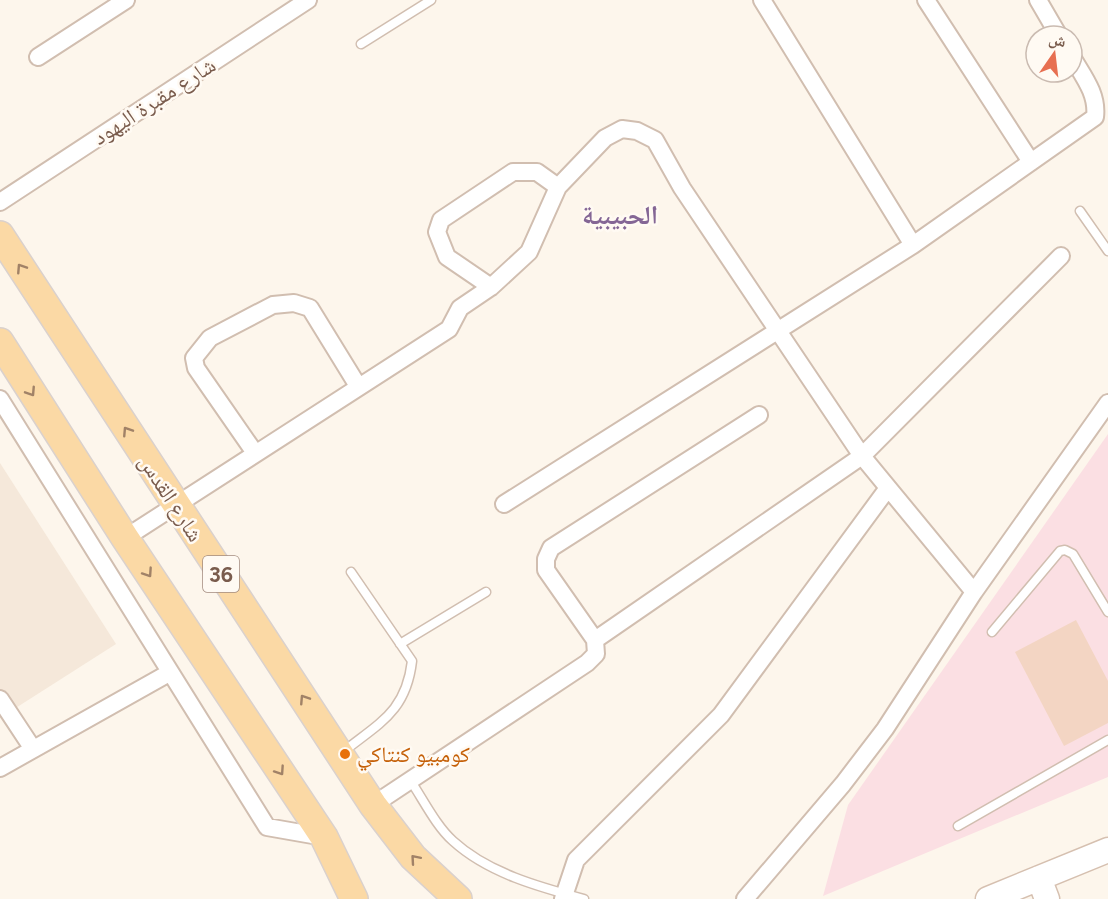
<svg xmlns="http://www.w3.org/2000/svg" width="1108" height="899" font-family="Figtree,'Noto Naskh Arabic',sans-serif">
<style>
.residential{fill:#f5e8da}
.medical{fill:#fbdfe3}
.building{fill:#f3d5c3}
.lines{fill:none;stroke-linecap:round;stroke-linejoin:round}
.lane-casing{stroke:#d1beb0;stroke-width:11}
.street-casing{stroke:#d1beb0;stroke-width:20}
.secondary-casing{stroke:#d6c0b0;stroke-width:27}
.primary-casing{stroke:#dad1cd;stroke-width:30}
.lane{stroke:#fff;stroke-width:8}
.street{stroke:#fff;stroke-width:16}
.secondary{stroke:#fff;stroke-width:24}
.primary{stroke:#fbd9a5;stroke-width:27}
.oneway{stroke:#a18267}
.food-dot{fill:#e8710a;stroke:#fffaf3;stroke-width:2}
.labels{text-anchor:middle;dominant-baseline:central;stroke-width:5;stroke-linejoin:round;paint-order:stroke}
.shield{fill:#fffaf3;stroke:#a28b7f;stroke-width:1.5}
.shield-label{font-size:21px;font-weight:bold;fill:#7a5c4d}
.street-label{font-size:22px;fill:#7a5c4d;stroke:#fffaf3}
.food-label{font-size:22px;fill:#c56008;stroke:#fffaf3;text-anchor:start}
.quarter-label{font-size:26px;font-weight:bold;fill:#846695;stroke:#fffaf3}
</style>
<rect width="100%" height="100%" fill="#fdf6ec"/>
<path class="residential" d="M0,463L116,644L0,718Z"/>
<path class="medical" d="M1108,434V777L823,896L848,805Z"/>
<path class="building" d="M1076,620L1108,681V723L1064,746L1015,652Z"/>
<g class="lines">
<defs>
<path id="lane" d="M361,44L431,0
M1080,211L1108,251
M992,632L1060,551L1065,550L1073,554L1108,612
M400,644L486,592
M343,752C379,723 406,712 412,661L351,572
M410,780C423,799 436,826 453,841C488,873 539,887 584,899
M958,826L1108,740"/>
<path id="street" d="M762,0L913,245
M926,0L1031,162
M1038,0L1059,36
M38,57L126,0
M0,202L308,0
M491,287L447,257L437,232L441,220L513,172H537L558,187
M0,399L267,827L324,837
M255,453L196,368L194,358L210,338L273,305L294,303L310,308L358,386
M504,504L913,245L1095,117C1098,94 1083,76 1072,57
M125,538L449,329L460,308L491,287L529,252L558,187L605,138L622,129L637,131L655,140L682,188L862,456L974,592
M595,640L862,456L1061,256
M0,699L33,749
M0,768L169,673
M373,805L587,663L596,654L595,640L546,570V559L551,548L759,415
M563,899L576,860L721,715L888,488
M745,899L843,784L885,729L974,592L1108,403"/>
<path id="secondary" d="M1039,878L1047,899
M988,899L1108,850"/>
<path id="primary" d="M0,235L373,805L413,857L458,899
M0,342L125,538L324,837L354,899"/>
</defs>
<use href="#lane" class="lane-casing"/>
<use href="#street" class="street-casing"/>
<use href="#secondary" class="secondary-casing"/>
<use href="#primary" class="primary-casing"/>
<use href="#lane" class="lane"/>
<use href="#street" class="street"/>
<use href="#secondary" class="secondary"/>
<use href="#primary" class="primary"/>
</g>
<defs><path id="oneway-chevron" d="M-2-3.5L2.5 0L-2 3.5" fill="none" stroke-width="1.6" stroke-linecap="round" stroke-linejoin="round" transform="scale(1.5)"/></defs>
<g class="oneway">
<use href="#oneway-chevron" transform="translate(21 268) rotate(-123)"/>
<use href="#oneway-chevron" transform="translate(31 392) rotate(57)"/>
<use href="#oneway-chevron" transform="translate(127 431) rotate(-123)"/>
<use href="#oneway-chevron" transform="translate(148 573) rotate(56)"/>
<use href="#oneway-chevron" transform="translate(304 699) rotate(-123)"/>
<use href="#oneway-chevron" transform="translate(280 771) rotate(56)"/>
<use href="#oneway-chevron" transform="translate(415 859) rotate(-131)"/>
</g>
<circle class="food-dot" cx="345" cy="754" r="6"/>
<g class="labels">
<rect class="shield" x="203" y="556" width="36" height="36" rx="4.5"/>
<g class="shield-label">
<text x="221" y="574">36</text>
</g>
<g class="street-label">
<text transform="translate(154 101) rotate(-33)">شارع مقبرة اليهود</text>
<text transform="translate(171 498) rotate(57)">شارع القدس</text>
</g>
<g class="food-label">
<text x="357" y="754">كومبيو كنتاكي</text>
</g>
<g class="quarter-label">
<text x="620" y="215">الحبيبية</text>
</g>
</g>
<g transform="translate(1054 54) rotate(14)"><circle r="28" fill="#fffaf3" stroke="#cabbb1" stroke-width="1.5"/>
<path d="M0-4.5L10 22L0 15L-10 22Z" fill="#e76f51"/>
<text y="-9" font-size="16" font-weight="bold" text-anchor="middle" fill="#7a5c4d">ش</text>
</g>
</svg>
